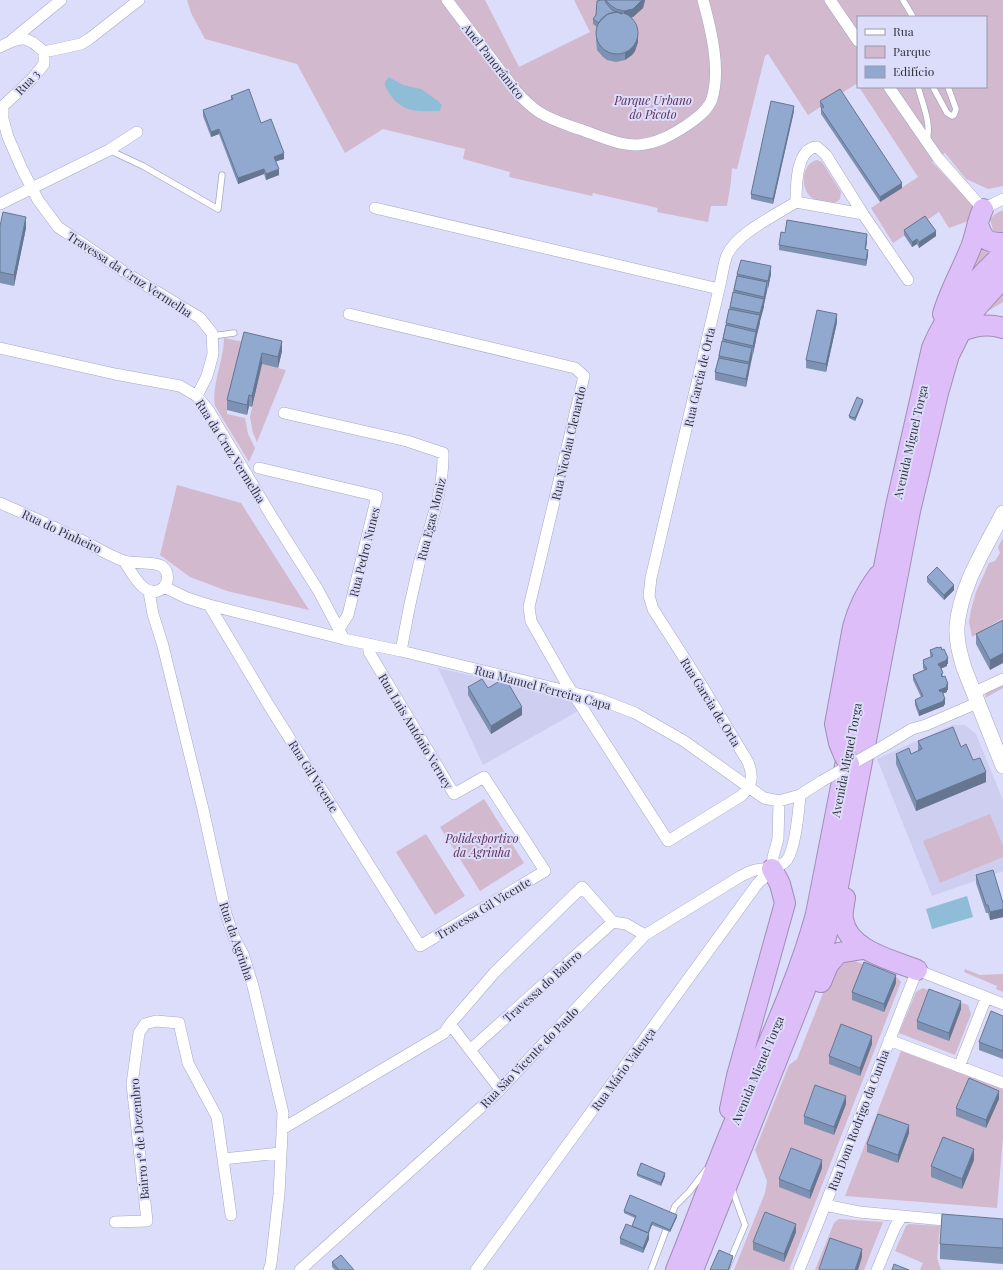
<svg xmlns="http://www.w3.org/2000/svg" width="1003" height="1270" font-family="'Playfair Display',serif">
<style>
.built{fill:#cecef1}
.green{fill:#d2b9cd}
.water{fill:#8fbdd8}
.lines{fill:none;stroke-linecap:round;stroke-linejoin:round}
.lane-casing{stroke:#a7a8c4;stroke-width:7}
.street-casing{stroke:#a7a8c4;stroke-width:12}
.secondary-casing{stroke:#a7a8c4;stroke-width:16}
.highway-casing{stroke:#a18db7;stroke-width:22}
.lane{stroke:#fff;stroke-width:5.5}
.street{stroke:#fff;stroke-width:11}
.secondary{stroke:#fff;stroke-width:15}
.highway{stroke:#ddbef8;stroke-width:20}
.street-bridge-casing{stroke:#a7a8c4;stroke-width:12;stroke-linecap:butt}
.highway-bridge-casing{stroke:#a18db7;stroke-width:22;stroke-linecap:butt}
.street-bridge{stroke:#fff;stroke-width:11}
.highway-bridge{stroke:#ddbef8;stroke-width:20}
.wall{fill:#7d91b2}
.shaded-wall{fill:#667691}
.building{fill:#91a9cf;stroke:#667691}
.labels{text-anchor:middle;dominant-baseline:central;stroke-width:4;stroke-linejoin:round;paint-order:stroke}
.street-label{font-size:12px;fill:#32323d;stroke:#dcddfa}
.park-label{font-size:12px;font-style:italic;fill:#5d2c56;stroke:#dcddfa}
</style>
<rect width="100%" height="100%" fill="#dcddfa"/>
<path class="built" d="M438,668L564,697L570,699L580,710L483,765Z
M952,725H965L976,734L1003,800V871L932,896L877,759Z"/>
<path class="green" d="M187,0H485L519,67L590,32L574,0H1003V186L988,189L966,179L945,153L932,162L968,200L973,207L971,220L949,228L939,212L893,243L871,208L918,177L859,87H986V17H858V86L856,84L808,115L768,54L765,56L737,169L732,168L731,181L727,206H711L708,222L657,212L658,208L593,193L592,196L509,177L510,172L463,159L465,149L383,129L345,153L297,64L205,39L191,13Z
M817,160L822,162L841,192L840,199C836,204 832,203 826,202C821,201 816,201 812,198C799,188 802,163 817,160Z
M1003,210V232H996L993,230L990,219L995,214Z
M978,242L993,250L961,285Z
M1003,287V302L985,313Z
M224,338L244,342L227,410V414L245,418L248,434L255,448L249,462L215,406C211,386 224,360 224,338Z
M262,364L286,370L257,442L253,433L250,417Z
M177,485L241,503L309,610L227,591L190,577L160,555Z
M1003,538V618L972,637L969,622L971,610L976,592L989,563L995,561L1000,553L998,547Z
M1003,684V688L985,698L986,693Z
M484,799L524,863L480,891L440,827Z
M990,814L1003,846V857L940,883L923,841Z
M426,834L465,896L435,915L396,852Z
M845,960H852L897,977L901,982L789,1270H734L765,1193L767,1181L755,1150L789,1065L797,1059L831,973Z
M965,969L980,975L1003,974V992L996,989L997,986L964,972Z
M923,988L968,1005L971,1014L955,1055L899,1033L916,992Z
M901,1051L1003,1089V1138L997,1208L845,1196Z
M839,1219L883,1222L864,1270H815L834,1223Z
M909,1224L940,1226L937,1258L941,1270H920L923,1263L895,1251L906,1226Z"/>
<path class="water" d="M389,77L403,85L421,89L438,101L442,105L440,111C421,111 404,114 391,96C388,91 384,87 385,82Z
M967,896L973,917L932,929L926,909Z"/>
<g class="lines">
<defs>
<path id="lane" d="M903,0L913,17
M918,87C922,102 933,127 926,142
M933,87L947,113L952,116L954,115L956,109L948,87
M109,150L143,166L218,209L222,175
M212,336L234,333
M651,1270L675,1206L689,1192L706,1170
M726,1270L745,1225L732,1189"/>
<path id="street" d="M447,0L515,90C522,98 530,106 539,112C551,120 565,124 579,129C597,135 617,145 637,145C656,144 672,135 687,125C697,118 708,110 712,99C721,69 711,29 703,0
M830,0L858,41
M12,40L61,0
M0,47C21,36 27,35 44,52V64L33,78L3,106V119L8,137L22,169L38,200L58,227L129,275L200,318L212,333L213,354L207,376L197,396
M44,52L81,44L89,39L139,0
M889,87L938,158L983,209L1003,199
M0,204L109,150L137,132
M863,214L908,280
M719,289C722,278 723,265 727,255C737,233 776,215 796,202L863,214L826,155L817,147C796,148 796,186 796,202
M349,314L575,368L584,376L529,607L531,621L565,681L668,841L741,796C752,785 754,777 748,762L704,689L653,609L649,596L651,578L719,289L375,208
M0,348L115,374L180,386L197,396L209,411L272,517L318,590L344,639
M284,413L407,441L443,453C444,491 429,528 419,564C412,593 406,622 401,651
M259,468L377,496L348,615L339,629
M0,503C28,515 56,528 83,541C95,547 112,557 124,561C135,564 156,561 163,567C169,572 169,583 163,588C145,602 132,572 124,561
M164,587L187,598L209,605L344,639L401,651L599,699L635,713L684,741L764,798L779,801L800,795L822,781
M149,592L153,614L163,646L203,809L226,914L234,937L243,954L253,986L283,1113L279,1194L271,1264L269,1270
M209,605L268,704L420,946L545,871L484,777L454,794L369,652V644
M973,693L1003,679
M882,747L912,729L926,725L977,703
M772,869L773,857L778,839L779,801
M889,1040L1003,1083
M470,1050L613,922
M959,1067L986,998
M500,1089L450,1024L495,972L582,887L613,922L626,924L645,935
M282,1129L444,1033L450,1024
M223,1159L231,1215
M825,1205L859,1212L955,1221
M115,1222L147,1221L132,1084L139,1033L145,1024L156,1021L179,1023L188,1063L217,1117L223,1159L280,1153
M300,1270L498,1092L645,935L741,876C752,870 760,868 772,869
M476,1270L758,883C763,879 767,874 772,870C775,866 782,865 785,862C795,854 799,808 800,795
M799,1270L820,1218L917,970L1003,1004
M877,1270L895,1227L902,1216"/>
<path id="secondary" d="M1003,513C985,549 961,584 957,626C956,640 960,654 964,668L1003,766"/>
<path id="highway" d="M978,223C982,239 987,243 1003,243
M943,314C950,290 962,270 971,247C976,235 977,221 983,209
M961,331C975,326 988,323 1003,328
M844,755L839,743L835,724L853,627C858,608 866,592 878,576
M845,898C844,904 842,913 843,919C847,950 892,960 917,970
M821,982L828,965L838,953L863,949
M730,1109L737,1076L785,903L780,884L772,869
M676,1270C698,1216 717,1162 740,1109C767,1045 798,981 816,914L896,506L932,348C947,311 974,281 1003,254
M693,1270L826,937L835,902L910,511L938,393L949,355L961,331L977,307L1003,278"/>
</defs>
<use href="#lane" class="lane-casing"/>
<use href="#street" class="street-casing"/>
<use href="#secondary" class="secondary-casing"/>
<use href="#highway" class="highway-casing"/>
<use href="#lane" class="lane"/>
<use href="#street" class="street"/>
<use href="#secondary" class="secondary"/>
<use href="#highway" class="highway"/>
<defs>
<path id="street-bridge" d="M822,781L882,747"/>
<path id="highway-bridge" d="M844,755L849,764"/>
</defs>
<use href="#street-bridge" class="street-bridge-casing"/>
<use href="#highway-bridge" class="highway-bridge-casing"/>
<use href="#street-bridge" class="street-bridge"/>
<use href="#highway-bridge" class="highway-bridge"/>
</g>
<path class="wall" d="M601,0H645L643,8L633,17L630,18L638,42L635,51L632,55L625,60L616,62L607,60L603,57L597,50L596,40V32L597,27L593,24V19L596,15Z
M231,96L261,123L284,159L276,161L279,175L266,180L264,174L238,184L219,134L211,137L203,116V110L231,100Z
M820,101L902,188L880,202L821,114V108L820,107Z
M794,111L773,204L751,199V194Z
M0,226L26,228L14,286L0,283Z
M904,230L936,236L919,248L917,244L912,247L904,235Z
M785,233L867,240L866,249L868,255L866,266L779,250V245Z
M737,274H771L760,321L746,387L715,380V372Z
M837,322L826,372L806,368V360Z
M244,332L282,351L278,368L262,364L252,407L249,406L247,415L227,410V400Z
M863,402L855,421L849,418V416Z
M927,577L954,590L944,600L927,582Z
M1003,620L990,670L976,644V634Z
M930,650L948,664H947V666L941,668L943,677L948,690H947V692L943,693L945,704L944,705V706L919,716L915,705V700L921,697L913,680V675L924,670L923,668V660L931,657L930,655Z
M468,687L522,715L491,734L468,695Z
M918,741L961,747L973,760L986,782L916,811L896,764V754H911L918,751Z
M976,875L1003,903V917L990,920L988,913H986L976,883Z
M896,983L884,1012L852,1000V992Z
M961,1009L949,1041L917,1029V1021Z
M1003,1016V1059L979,1050V1042Z
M872,1044L860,1076L829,1064V1056Z
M999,1099L986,1128L956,1116V1108Z
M846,1104L834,1135L804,1124V1116Z
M909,1133L898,1163L867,1152V1144Z
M974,1160L962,1189L931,1177V1166Z
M822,1168L810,1199L779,1187V1179Z
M637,1174L665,1176L661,1186L637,1176Z
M624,1211L677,1217L670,1232L652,1225L648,1233L649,1239L643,1253L620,1244V1238L632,1226L635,1218L624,1213Z
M1003,1219V1264L940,1259V1244Z
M796,1232L784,1262L753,1250V1242Z
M332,1262L354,1270H335L332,1267Z"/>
<path class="shaded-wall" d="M642,0H645L643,8L633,17L624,19V11Z
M638,34V42L635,51L632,55L625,60V52Z
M794,106V111L773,204V199Z
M219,129V134L211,137V132Z
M284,153V159L274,162V157Z
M264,169V174L238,184V178Z
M279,169V175L266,180V174Z
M902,183V188L880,202V197Z
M26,217V228L14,286V275Z
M936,231V236L919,248V242Z
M867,234V240L865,255V249Z
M917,239V244L912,247V242Z
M868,250V255L866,266V260Z
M771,266V274L768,289V281Z
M767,282V290L764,305V297Z
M764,299V307L760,321V313Z
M837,314V322L826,372V364Z
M760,315V323L756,338V330Z
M756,332V340L753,354V346Z
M282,341V351L278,368V357Z
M752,348V356L749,370V362Z
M262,353V364L252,407V396Z
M749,364V372L746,387V379Z
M249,395V406L247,415V405Z
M863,400V402L855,421V418Z
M954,585V590L944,600V595Z
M1003,653V663L990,670V660Z
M948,658V664H947V666L938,670V664Z
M948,684V690H947V692L939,695V690Z
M945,699V704L944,705V706L919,716V711Z
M522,707V715L491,734V726Z
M986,772V782L916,811V801Z
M1003,909V917L990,920V912Z
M896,975V983L884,1012V1004Z
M961,1001V1009L949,1041V1033Z
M872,1036V1044L860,1076V1068Z
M999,1091V1099L986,1128V1120Z
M846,1096V1104L834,1135V1127Z
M909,1125V1133L898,1163V1155Z
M974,1149V1160L962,1189V1179Z
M822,1160V1168L810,1199V1191Z
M665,1173V1176L661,1186V1183Z
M677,1215V1217L670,1232V1230Z
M652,1222V1225L647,1238V1235Z
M796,1224V1232L784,1262V1254Z
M649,1233V1239L643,1253V1248Z
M862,1249V1257L858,1270H855Z
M733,1256V1258L729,1270H728Z"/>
<path class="building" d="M601,0H605L606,3L612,10L622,14L617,12L608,14L601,20L599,23L593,19L596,15L597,1Z
M606,0H642L633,9L624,11L616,9L609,4Z
M596 33a21 21 0 1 1 42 0a21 21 0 1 1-42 0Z
M249,89L261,123L271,119L284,153L274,157L279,169L266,174L264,169L238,178L219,129L211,132L203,110L233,99L231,96Z
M840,89L902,183L880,197L821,109L824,107L820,101Z
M771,101L794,106L773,199L751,194Z
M3,212L26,217L14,275L0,272V226Z
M925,216L936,231L919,242L917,239L912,242L904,230Z
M787,220L867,234L865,249L868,250L866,260L779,245L781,232L785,233Z
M741,260L771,266L768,281L737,274Z
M737,276L767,282L764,297L734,290Z
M733,292L764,299L760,313L730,307Z
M729,309L760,315L756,330L726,323Z
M817,310L837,314L826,364L806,360Z
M726,325L756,332L753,346L723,339Z
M244,332L282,341L278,357L262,353L252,396L249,395L247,405L227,400Z
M722,341L752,348L749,362L719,356Z
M719,358L749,364L746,379L715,372Z
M857,397L863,400L855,418L849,416Z
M937,567L954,585L944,595L927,577Z
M1003,620V653L990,660L976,634Z
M938,647V648L941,647L942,650L944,649L948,658L946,659L947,660L938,664L939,666H940L943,673L941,674L942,677L945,676L948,684L946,685L947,687L939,690L940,692L942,691L945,699L943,700L944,701L919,711L915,700L923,696L913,675L927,669L923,663L924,662L923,660L933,656L930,650Z
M505,678L522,707L491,726L468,687L482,679L488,688Z
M953,727L961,747L966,744L973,760L980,758L986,772L916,801L896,754L909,748L911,754L922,749L918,741Z
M993,870L1003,903V909L990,912L988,905H986L976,875Z
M864,962L896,975L884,1004L852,992Z
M929,989L961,1001L949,1033L917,1021Z
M991,1011L1003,1016V1051L979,1042Z
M841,1024L872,1036L860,1068L829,1056Z
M969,1078L999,1091L986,1120L956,1108Z
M815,1085L846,1096L834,1127L804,1116Z
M878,1114L909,1125L898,1155L867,1144Z
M943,1137L974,1149L962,1179L931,1166Z
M791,1148L822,1160L810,1191L779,1179Z
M641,1163L665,1173L661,1183L637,1174Z
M630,1195L677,1215L670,1230L652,1222L648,1233L632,1226L636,1216L624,1211Z
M765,1212L796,1224L784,1254L753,1242Z
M942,1214L1003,1219V1248L940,1244Z
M626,1224L649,1233L643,1248L620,1238Z
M830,1238L862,1249L855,1270H821L819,1269Z
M719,1250L733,1256L728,1270H710Z
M341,1255L354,1270H339L332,1262Z
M894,1264L909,1270H892Z"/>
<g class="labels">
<g class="street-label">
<text transform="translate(494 61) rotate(52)">Anel Panorâmico</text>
<text transform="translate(27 82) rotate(-47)">Rua 3</text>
<text transform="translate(130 274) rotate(33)">Travessa da Cruz Vermelha</text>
<text transform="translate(699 377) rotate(-77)">Rua Garcia de Orta</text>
<text transform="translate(910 442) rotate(-77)">Avenida Miguel Torga</text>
<text transform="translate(568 443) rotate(-77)">Rua Nicolau Clenardo</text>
<text transform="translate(231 451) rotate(58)">Rua da Cruz Vermelha</text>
<text transform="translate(431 519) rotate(-76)">Rua Egas Moniz</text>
<text transform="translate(62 531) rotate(25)">Rua do Pinheiro</text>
<text transform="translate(364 552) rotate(-76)">Rua Pedro Nunes</text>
<text transform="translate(543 687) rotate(15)">Rua Manuel Ferreira Capa</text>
<text transform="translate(711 702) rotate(58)">Rua Garcia de Orta</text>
<text transform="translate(416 731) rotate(59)">Rua Luis António Verney</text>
<text transform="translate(846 760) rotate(-79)">Avenida Miguel Torga</text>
<text transform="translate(314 776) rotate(58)">Rua Gil Vicente</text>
<text transform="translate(483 908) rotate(-31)">Travessa Gil Vicente</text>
<text transform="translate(237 941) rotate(71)">Rua da Agrinha</text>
<text transform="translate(542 986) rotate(-42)">Travessa do Bairro</text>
<text transform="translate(529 1057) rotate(-46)">Rua São Vicente do Paulo</text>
<text transform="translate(623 1069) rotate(-54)">Rua Mário Valença</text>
<text transform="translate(757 1070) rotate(-67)">Avenida Miguel Torga</text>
<text transform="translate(858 1120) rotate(-69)">Rua Dom Rodrigo da Cunha</text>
<text transform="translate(139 1139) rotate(-95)">Bairro 1º de Dezembro</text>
</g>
<g class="park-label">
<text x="653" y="100">Parque Urbano<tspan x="653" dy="14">do Picoto</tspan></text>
<text x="482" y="838">Polidesportivo<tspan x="482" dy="14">da Agrinha</tspan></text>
</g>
</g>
<rect x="857" y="16" width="130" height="72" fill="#dcddfa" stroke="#9899ae"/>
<rect x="865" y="29" width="20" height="6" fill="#ffffff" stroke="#9899ae"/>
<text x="893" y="36" font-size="12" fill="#32323d">Rua</text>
<rect x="865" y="46" width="20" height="12" fill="#d2b9cd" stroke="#9899ae"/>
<text x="893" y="56" font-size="12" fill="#32323d">Parque</text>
<rect x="865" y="66" width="20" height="12" fill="#91a9cf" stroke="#9899ae"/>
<text x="893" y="76" font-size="12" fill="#32323d">Edifício</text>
</svg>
